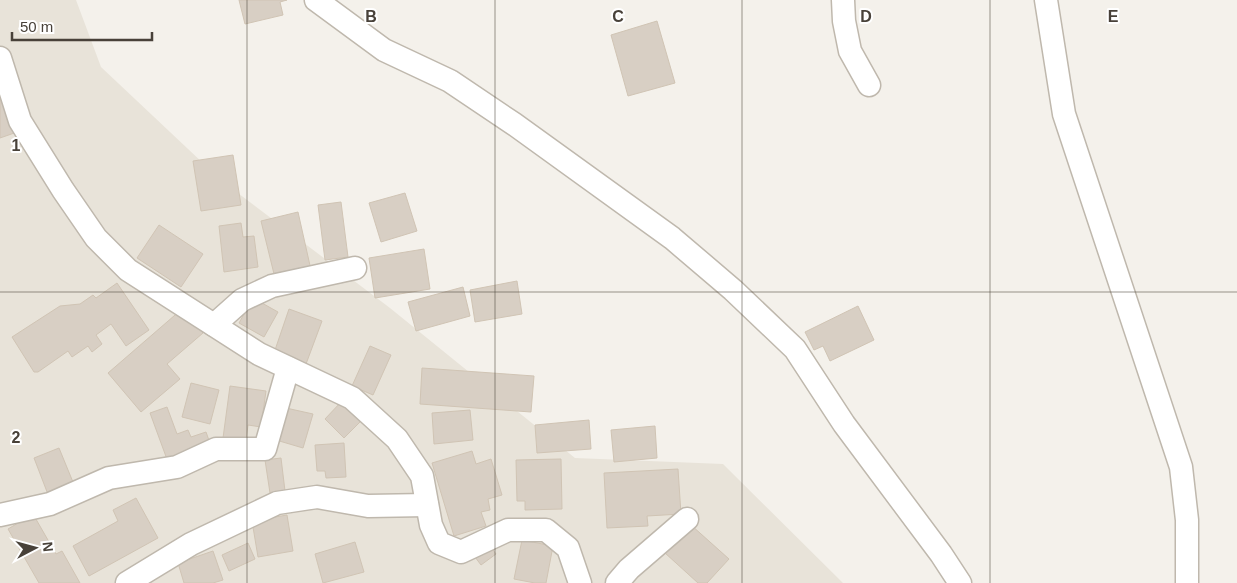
<svg xmlns="http://www.w3.org/2000/svg" width="1237" height="583" font-family="Helvetica,sans-serif">
<rect width="100%" height="100%" fill="#f4f1eb"/>
<polygon fill="#e8e3d9" points="0,0 76,0 101,67 222,181 390,308 575,458 723,464 843,583 0,583"/>
<g fill="#d8cfc4" stroke="#d0c4b4">
<polygon points="239,0 287,0 280,2 283,15 245,24"/>
<polygon points="657,21 675,83 628,96 611,35"/>
<polygon points="0,91 20,131 0,138"/>
<polygon points="233,155 241,205 201,211 193,161"/>
<polygon points="405,193 417,231 381,242 369,203"/>
<polygon points="341,202 348,257 325,260 318,205"/>
<polygon points="298,212 311,270 275,278 261,221"/>
<polygon points="241,223 243,237 254,236 258,267 224,272 219,226"/>
<polygon points="159,225 203,254 181,287 137,258"/>
<polygon points="424,249 430,289 375,298 369,258"/>
<polygon points="517,281 522,314 475,322 470,290"/>
<polygon points="117,283 149,330 126,346 111,324 96,335 102,344 92,352 88,346 72,357 68,351 38,372 34,372 12,337 60,306 80,304 93,295 96,298"/>
<polygon points="463,287 470,316 416,331 408,302"/>
<polygon points="253,298 278,312 264,337 239,323"/>
<polygon points="858,306 874,340 830,361 823,346 814,350 805,332"/>
<polygon points="182,309 203,333 167,364 180,379 141,412 108,373"/>
<polygon points="289,309 322,321 306,364 274,353"/>
<polygon points="370,346 391,355 373,395 352,386"/>
<polygon points="422,368 534,376 531,412 420,404"/>
<polygon points="191,383 219,390 210,424 182,417"/>
<polygon points="230,386 266,391 261,427 248,425 246,441 223,438"/>
<polygon points="341,402 361,421 344,438 325,419"/>
<polygon points="167,407 177,434 188,430 191,437 206,432 211,446 168,462 150,413"/>
<polygon points="286,408 313,414 303,448 276,440"/>
<polygon points="470,410 473,440 434,444 432,413"/>
<polygon points="589,420 591,449 537,453 535,425"/>
<polygon points="655,426 657,458 614,462 611,430"/>
<polygon points="344,443 346,477 326,478 325,471 317,471 315,445"/>
<polygon points="59,448 75,487 49,497 34,458"/>
<polygon points="472,451 476,464 491,459 502,495 488,499 490,510 481,512 486,526 454,536 432,463"/>
<polygon points="281,458 285,491 270,493 265,460"/>
<polygon points="561,459 562,509 525,510 525,501 517,501 516,460"/>
<polygon points="678,469 681,514 647,516 648,526 607,528 604,473"/>
<polygon points="136,498 158,538 89,576 73,546 118,521 113,510"/>
<polygon points="33,514 56,554 62,551 80,583 39,583 8,529"/>
<polygon points="287,515 293,551 258,557 252,521"/>
<polygon points="691,525 729,559 707,583 698,583 665,553"/>
<polygon points="522,540 553,546 546,583 535,583 514,579"/>
<polygon points="355,542 364,572 323,583 315,554"/>
<polygon points="248,543 255,559 229,571 222,555"/>
<polygon points="490,546 496,554 481,565 475,557"/>
<polygon points="213,551 223,580 213,583 184,583 178,563"/>
</g>
<g fill="none" stroke-linecap="round" stroke-linejoin="round">
<defs>
<g id="minor">
<polyline points="316,0 384,50 450,81 514,124 672,238 733,290 795,349 844,424 941,554 960,583"/>
<polyline points="843,0 844,21 850,51 869,85"/>
<polyline points="1046,0 1064,114 1181,467 1187,520 1187,583"/>
<polyline points="0,58 20,121 63,190 96,238 128,270 259,354 352,398 397,439 422,476 431,525 439,543 461,552 508,530 546,530 568,548 580,583"/>
<polyline points="214,325 242,300 272,286 355,268"/>
<polyline points="0,515 50,504 109,478 177,467 216,449 265,449 288,368"/>
<polyline points="127,583 191,544 277,503 317,497 368,506 427,505"/>
<polyline points="617,583 629,569 687,519"/>
</g>
</defs>
<use href="#minor" stroke="#bfb8ad" stroke-width="25"/>
<use href="#minor" stroke="#fff" stroke-width="22"/>
</g>
<path fill="none" stroke="#484139" stroke-width="1" stroke-opacity="0.55" d="M247 0V583M495 0V583M742 0V583M990 0V583M0 292H1237"/>
<g font-size="16" text-anchor="middle" font-weight="bold" fill="#484139" stroke="#fff" stroke-width="4" stroke-linejoin="round" paint-order="stroke">
<text x="371" y="22">B</text>
<text x="618" y="22">C</text>
<text x="866" y="22">D</text>
<text x="1113" y="22">E</text>
<text x="16" y="151">1</text>
<text x="16" y="443">2</text>
</g>
<g transform="translate(35 548) rotate(84)" stroke="#ffffff" stroke-width="4" paint-order="stroke">
<path d="M0-4L9 19L0 12L-9 19Z" fill="#484139"/>
<text y="-8" font-size="14" font-weight="bold" text-anchor="middle" fill="#484139">N</text>
</g>
<path d="M12 32v8h140v-8" fill="none" stroke="#484139" stroke-width="2.5"/>
<text x="20" y="32" font-size="15" fill="#484139" stroke="#ffffff" stroke-width="4" paint-order="stroke">50 m</text>
</svg>
